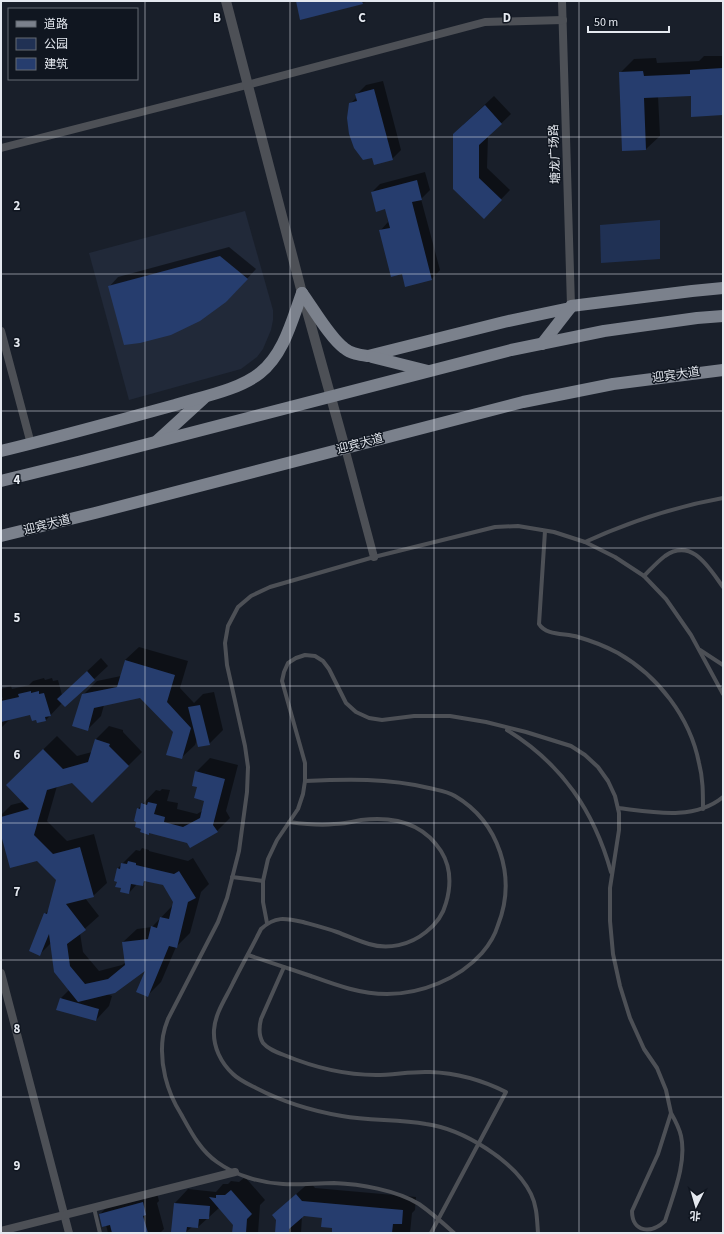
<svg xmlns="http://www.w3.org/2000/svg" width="724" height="1234" font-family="'Source Sans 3','Noto Sans SC',sans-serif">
<rect width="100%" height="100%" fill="#191f2a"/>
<polygon fill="#212939" points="245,211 273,310 273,320 271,330 263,349 257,357 241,369 129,400 89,253"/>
<polygon fill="#203154" points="660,220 660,259 601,263 600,225"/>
<g fill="#0007">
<polygon points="297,1 370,1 301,19"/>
<polygon points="704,56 723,56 723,114 692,95 658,96 660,136 646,149 623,150 620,73 634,59 656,58 657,63 699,61"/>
<polygon points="383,81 401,150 392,159 350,104 357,97 356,95 366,85"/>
<polygon points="494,96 511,114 488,136 487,168 510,190 484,217 463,125"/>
<polygon points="425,172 430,190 421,199 440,270 432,279 406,285 403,273 380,231 388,222 386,208 372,192 380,184"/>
<polygon points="229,247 256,269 235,292 109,287 118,277"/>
<polygon points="139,647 188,661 180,688 194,703 203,694 214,692 223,730 209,744 197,739 195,745 181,758 174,732 141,697 104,705 101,716 87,730 83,695 97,681 121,676 125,660"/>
<polygon points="101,658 108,666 65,706 62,703 46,720 37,722 36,719 31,714 10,719 1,728 1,699 3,699 2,697 1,697 1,689 11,686 12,689 29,685 33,681 44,678 45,680 52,678 53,681 58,680 62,695"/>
<polygon points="109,726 123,730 123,732 142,752 92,802 73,782 57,786 47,821 67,841 94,834 107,883 93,896 85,898 99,916 80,933 83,952 99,971 122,965 126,962 123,942 137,929 152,927 174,904 174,902 164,885 147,881 142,885 137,884 129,893 122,888 118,881 118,868 136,850 140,851 142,848 149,850 149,851 188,861 193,858 209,884 201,892 190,933 176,947 161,982 147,996 147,968 107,994 112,996 109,1006 96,1020 61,998 69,990 51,943 40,954 45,914 49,910 57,880 38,860 1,831 1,815 11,805 23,802 7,785 57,736 77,756 92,752 95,740"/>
<polygon points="210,758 238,765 226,811 230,818 217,831 187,842 142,828 138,809 156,790 160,791 162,789 170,790 167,801 178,803 177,809 197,814 202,811 205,800 198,786 196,772"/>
<polygon points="245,1177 265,1200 260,1205 258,1233 233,1233 234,1225 219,1208 198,1227 192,1227 186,1232 173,1231 175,1203 188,1189 216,1192 223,1184 228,1184 231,1181 239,1182"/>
<polygon points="310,1182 315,1188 416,1197 415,1210 412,1213 410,1233 333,1233 333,1227 323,1217 304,1215 302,1216 301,1233 276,1233 277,1220 273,1215 287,1202"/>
<polygon points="156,1189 159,1201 157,1203 164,1229 160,1233 108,1233 106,1225 100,1214 114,1200"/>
</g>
<g fill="#263d6e">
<polygon points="296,1 362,1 363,4 300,20"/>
<polygon points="723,68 723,115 691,117 691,96 644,98 646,150 622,151 619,72 643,71 644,76 690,74 690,70"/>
<polygon points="374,89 393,160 374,165 372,158 363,160 354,148 349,134 347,118 349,103 357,101 355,94"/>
<polygon points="485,105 502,124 479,145 479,178 502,200 484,219 453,189 453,134"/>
<polygon points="417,180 422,200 412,202 432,280 405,287 402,274 391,277 379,230 390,228 385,209 376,212 371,192"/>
<polygon points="220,256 248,279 226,302 200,321 171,335 140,343 124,345 108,286"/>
<polygon points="125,660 175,675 167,702 191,728 182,759 166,755 173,732 140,698 94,708 88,731 72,726 82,694 117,687"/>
<polygon points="87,671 95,680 65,707 57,699"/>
<polygon points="31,691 31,693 39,691 39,694 44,693 51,716 45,717 46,721 37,723 36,720 32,721 30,715 1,722 1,701 19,697 18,694"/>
<polygon points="200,705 210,745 198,747 188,707"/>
<polygon points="95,739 110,744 109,746 129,766 92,803 72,783 47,790 34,835 53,854 80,847 94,897 66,904 86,930 67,944 70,966 85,984 108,979 125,965 122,942 148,939 151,926 157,928 160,917 169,919 173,902 163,885 144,881 143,886 131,884 129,894 120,892 121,888 115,887 117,882 114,881 117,868 120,869 121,863 127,864 128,861 136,863 136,865 174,874 179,871 196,898 188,902 177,948 169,946 148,997 136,992 145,971 115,993 78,1002 54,972 49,934 40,956 29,951 44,913 47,914 56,880 37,861 10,868 1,835 1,817 29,809 6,785 43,749 63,769 88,762"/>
<polygon points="195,771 225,779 213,825 218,832 190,848 187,843 149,833 149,835 140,832 141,829 135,827 136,822 134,821 137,808 140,809 141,803 147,805 148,802 157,804 154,814 165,817 164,822 183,827 200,818 204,801 194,798 197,787 192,786"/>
<polygon points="60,998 99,1009 96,1021 56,1010"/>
<polygon points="231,1190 252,1214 247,1219 246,1233 232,1233 233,1225 209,1197 216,1198 216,1195 225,1195"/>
<polygon points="296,1194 302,1201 403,1210 402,1224 393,1224 392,1233 332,1233 332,1228 321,1227 322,1218 304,1216 289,1229 289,1233 275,1233 276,1220 272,1215"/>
<polygon points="143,1202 146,1215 143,1216 148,1233 112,1233 110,1225 102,1227 99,1214"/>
<polygon points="174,1203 210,1206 209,1219 199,1219 198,1228 187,1227 186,1233 171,1232"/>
</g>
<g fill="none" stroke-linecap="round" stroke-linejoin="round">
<g stroke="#4d5056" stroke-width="4">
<path d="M545 531 539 624C546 636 566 633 578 637 592 641 605 646 618 653 658 676 690 717 699 763 703 778 703 793 703 809"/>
<path d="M585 542C631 521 673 507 723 498"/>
<path d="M644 576C651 569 657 562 665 556 692 537 709 568 723 587"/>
<polyline points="700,650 723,665"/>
<path d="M507 730C562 764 594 811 611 872"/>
<path d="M618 808C652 812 694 821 723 797"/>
<path d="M289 822C304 824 319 826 334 824 344 824 352 822 361 820 393 816 423 823 441 851 451 867 451 886 446 903 443 915 435 925 426 932 410 945 388 950 369 944 358 941 348 936 337 932 326 928 314 925 303 922 285 918 275 916 261 929 252 947 242 965 233 983 226 998 215 1013 214 1030 213 1047 221 1063 233 1074 239 1080 248 1084 256 1088 283 1102 312 1111 342 1116 370 1121 398 1119 426 1124 463 1129 515 1161 531 1194 537 1206 537 1220 538 1233"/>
<polyline points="232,877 263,881"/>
<path d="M267 923 263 902V881L268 859 277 840 298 809 303 794 305 781V763L282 681 284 672 288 663 296 658 305 655 315 656 323 661 329 669 346 703 356 712 369 718 382 720 414 716H450L486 722 526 732 571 746 585 755 598 767 608 781 615 796 619 813V830L610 888V921L613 954 620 986 630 1018 644 1049 657 1068 666 1090 671 1113 658 1154 632 1211C632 1233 652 1234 665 1221 673 1195 687 1163 681 1136 679 1127 675 1120 671 1113"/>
<path d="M248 955C269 962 290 969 311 976 336 985 360 994 387 994 421 994 459 979 482 953 489 945 495 935 498 925 517 877 499 822 455 796 447 791 437 790 429 788 388 778 347 779 305 781"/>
<path d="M284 967 261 1019C259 1027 258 1035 263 1043 268 1049 276 1052 284 1055 313 1067 344 1075 376 1075 394 1075 412 1071 430 1072 457 1073 482 1080 506 1092L431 1233"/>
<polyline points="94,1208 100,1233"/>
<path d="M454 1233C443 1223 432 1213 419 1204 396 1190 360 1184 334 1183 317 1183 300 1185 283 1184 260 1183 235 1175 217 1162 200 1150 191 1132 181 1114 167 1092 159 1063 163 1036 164 1030 166 1024 168 1019L218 922 227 898 239 851 247 792 248 767 245 746 227 665 225 643 228 626 238 607 251 596 270 587 374 557 495 527 518 526 554 532 585 542 615 557 644 576 666 599 691 635 723 694"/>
</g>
<g stroke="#4d5056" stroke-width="8">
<polyline points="562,1 571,306"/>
<polyline points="1,148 247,85 485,22 563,20"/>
<polyline points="1,331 31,444"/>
<polyline points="345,448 374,557"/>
<polyline points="1,973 69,1233"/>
<polyline points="1,1231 235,1172"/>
</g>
<polyline stroke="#4d5056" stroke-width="10" points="226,1 302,293 345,448"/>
<g stroke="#7b818c" stroke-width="12">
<path d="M302 293C313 308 330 338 344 348 351 354 360 355 368 356L504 322 570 308 571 306 692 291 723 288"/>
<polyline points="542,344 570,308"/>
<polyline points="372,357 428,371"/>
<polyline points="157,441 204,398"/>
<path d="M1 451C59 437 117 421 175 405 201 397 239 390 260 373 284 354 292 320 302 293"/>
<polyline points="1,481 82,461 511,350 604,331 697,318 723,316"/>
<polyline points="1,536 95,513 523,402 613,384 723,370"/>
</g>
</g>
<path fill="none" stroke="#e4e8ef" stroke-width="1" stroke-opacity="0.55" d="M145 1V1233M290 1V1233M434 1V1233M579 1V1233M1 137H723M1 274H723M1 411H723M1 548H723M1 686H723M1 823H723M1 960H723M1 1097H723"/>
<g text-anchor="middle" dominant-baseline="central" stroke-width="3" stroke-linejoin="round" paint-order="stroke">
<g font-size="12" fill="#e4e8ef" stroke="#101620">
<text transform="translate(555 154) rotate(-92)">塘龙广场路</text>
<text transform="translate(676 375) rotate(-8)">迎宾大道</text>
<text transform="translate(360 444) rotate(-15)">迎宾大道</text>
<text transform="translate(47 525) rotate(-14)">迎宾大道</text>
</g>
</g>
<g font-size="13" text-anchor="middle" font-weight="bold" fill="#e4e8ef" stroke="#101620" stroke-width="3" stroke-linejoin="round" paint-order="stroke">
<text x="217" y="22">B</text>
<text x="362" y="22">C</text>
<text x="507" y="22">D</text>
<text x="17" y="210">2</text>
<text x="17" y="347">3</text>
<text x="17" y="484">4</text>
<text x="17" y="622">5</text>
<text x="17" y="759">6</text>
<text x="17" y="896">7</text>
<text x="17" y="1033">8</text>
<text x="17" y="1170">9</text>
</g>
<rect width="724" height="1234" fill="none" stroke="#e4e8ef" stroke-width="4"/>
<rect x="8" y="8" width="130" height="72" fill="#101620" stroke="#656a73"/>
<rect x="16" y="21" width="20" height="6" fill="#7b818c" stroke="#656a73"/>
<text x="44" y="28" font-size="12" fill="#e4e8ef">道路</text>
<rect x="16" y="38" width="20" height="12" fill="#203154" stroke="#656a73"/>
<text x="44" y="48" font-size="12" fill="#e4e8ef">公园</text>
<rect x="16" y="58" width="20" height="12" fill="#263d6e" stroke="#656a73"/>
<text x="44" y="68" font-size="12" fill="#e4e8ef">建筑</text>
<g transform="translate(696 1206) rotate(185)" stroke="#101620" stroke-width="3" paint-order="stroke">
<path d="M0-3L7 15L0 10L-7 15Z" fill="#e4e8ef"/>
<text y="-6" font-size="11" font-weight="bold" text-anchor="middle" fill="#e4e8ef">北</text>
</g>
<path d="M588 26v6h81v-6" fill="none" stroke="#e4e8ef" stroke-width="2"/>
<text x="594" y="26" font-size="12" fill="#e4e8ef" stroke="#101620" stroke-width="3" paint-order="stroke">50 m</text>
</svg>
